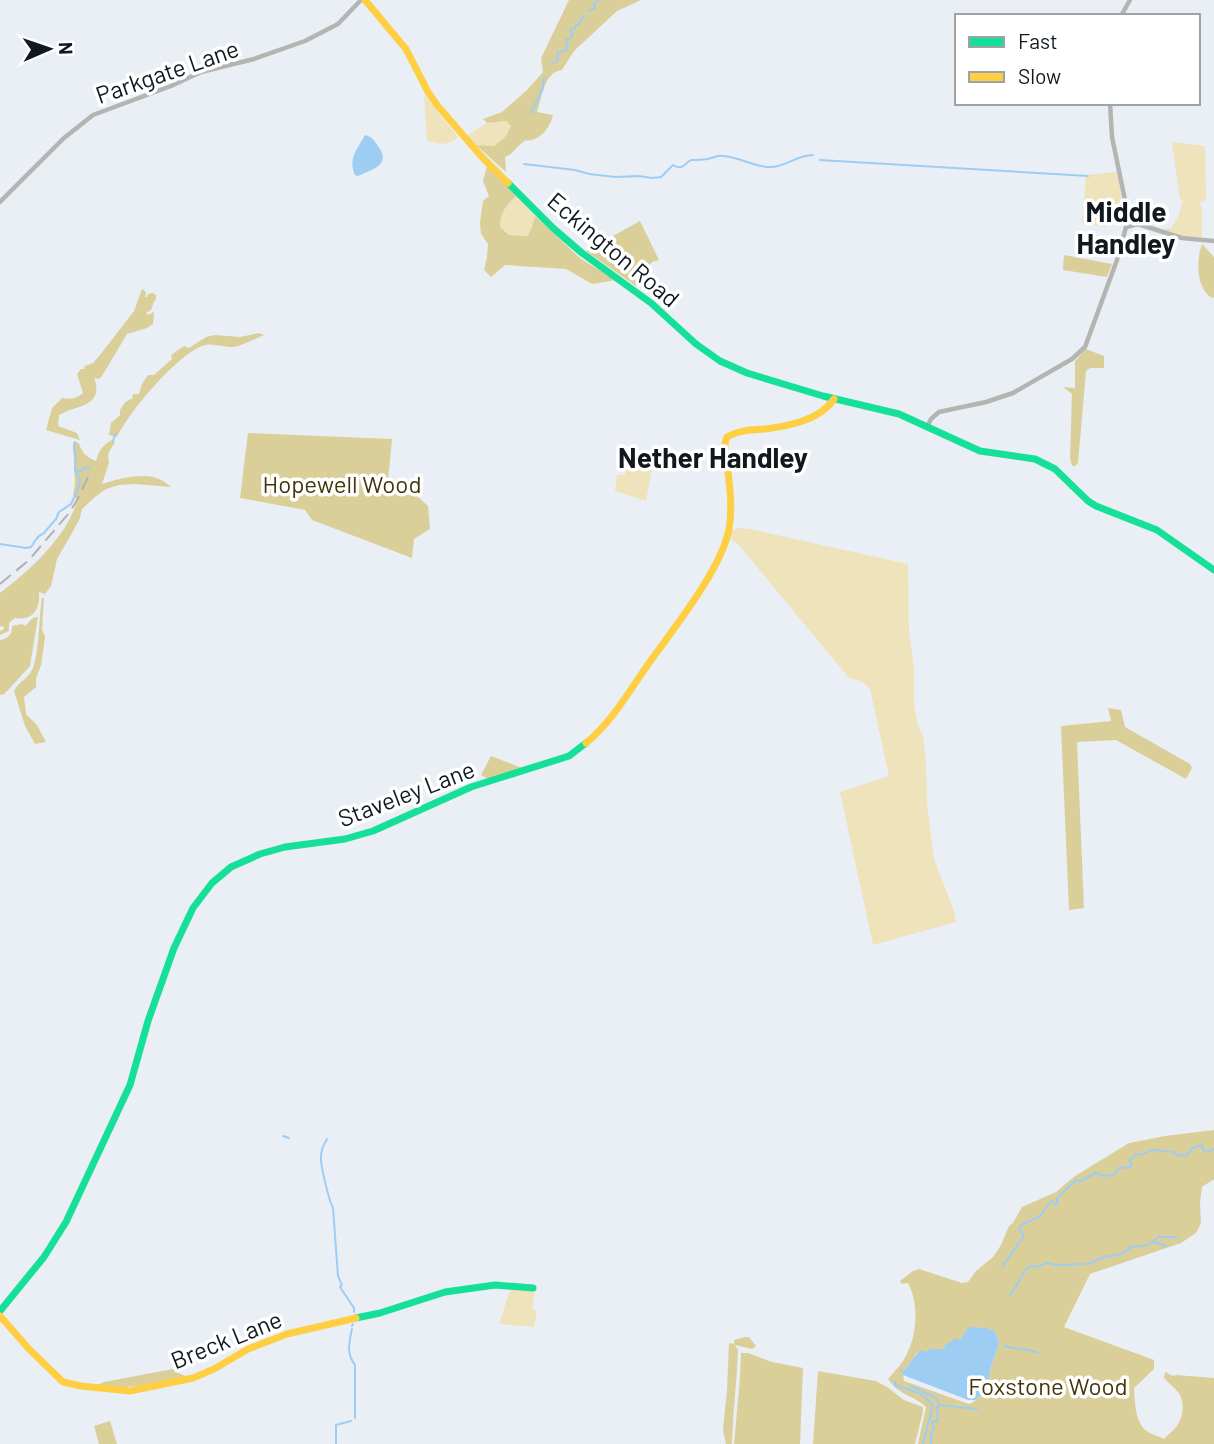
<svg xmlns="http://www.w3.org/2000/svg" width="1214" height="1444" font-family="Barlow,sans-serif">
<rect width="100%" height="100%" fill="#e9eff5"/>
<g fill="#eee3ba">
<path d="M424 95 458 137C448 146 439 145 427 140Z"/>
<polygon points="506,121 511,126 506,136 494,146 476,145 468,135 487,123"/>
<polygon points="1172,142 1205,146 1206,200 1199,203 1202,208 1202,237 1184,236 1165,231 1165,229 1171,228 1178,217 1183,200 1180,199"/>
<polygon points="1117,172 1121,193 1122,213 1109,210 1105,227 1082,223 1086,175"/>
<path d="M516 196 535 216 532 227 528 236 509 235 500 227C500 212 506 206 516 196Z"/>
<polygon points="625,457 639,457 639,469 652,468 646,501 615,491 617,475 625,475"/>
<polygon points="739,528 750,529 908,564 909,632 914,668 914,705 918,726 923,736 926,763 927,804 934,859 954,911 956,922 873,945 840,792 889,776 870,689 861,681 849,678 738,544 730,539 732,530"/>
<polygon points="511,1287 535,1291 532,1309 537,1310 534,1327 499,1324"/>
</g>
<g fill="#dbcf99" fill-rule="evenodd">
<path d="M569 0H641L617 11 574 51 562 70C544 72 542 97 537 112L553 115C551 125 543 137 532 140 525 142 528 138 522 143 515 148 514 154 505 157L506 172 476 145 494 146 506 136 511 126 506 121 487 123 483 119 502 112 527 90 543 72 541 58Z"/>
<path d="M487 166 516 196C506 206 500 212 500 227L509 235 528 236 532 227 535 216 581 259 616 280 592 284 566 269 505 265 491 277 484 270 487 257 488 244 481 234 480 222 483 201 489 196 483 181Z"/>
<polygon points="640,221 659,260 652,262 636,286 586,251"/>
<path d="M1202 244 1214 257V297L1212 298C1196 289 1196 260 1202 244Z"/>
<polygon points="1064,255 1112,264 1107,277 1063,270"/>
<path d="M142 289 146 292 145 297H147L148 294 153 293 156 295V300L154 301 151 310 146 313 148 315 154 312 153 324 147 328 127 334 102 376 99 379 94 378C105 407 76 405 59 415L58 426 77 433 80 440 46 430 52 408 62 398C69 400 78 398 83 393L77 374 81 369H84L85 366 93 363 100 355 134 311Z"/>
<path d="M259 333 264 335C254 339 244 345 234 347 222 348 213 342 202 346 175 357 130 411 117 437L109 435 111 423 120 415V410C123 405 126 400 132 399L133 394H139L142 384 148 375H154L172 359 171 355 184 346 189 348 206 337 215 335 240 337Z"/>
<polygon points="1086,349 1104,356 1104,368 1090,368 1086,371 1078,463 1075,466 1072,466 1070,458 1072,394 1063,387 1075,388 1075,361"/>
<polygon points="248,433 392,439 387,492 417,496 428,506 430,529 414,539 412,558 312,520 305,510 240,498"/>
<path d="M112 440 115 442 108 454 109 463 102 484C117 479 146 471 161 480 164 481 167 484 171 487L135 484 119 485 106 489 95 497 82 509 80 518 72 533 57 559 51 586 45 594 39 592C40 609 34 621 15 618L9 623V631L0 635V631L4 629V627L0 626V593C29 571 68 536 77 500L73 495 75 484 73 442 79 443C82 453 86 457 96 461 99 451 102 445 112 440Z"/>
<path d="M42 598H44L42 629 45 637 41 665 36 679V687L24 697 26 714 37 725 46 742 35 744 25 726 14 691C18 682 28 679 32 670 39 658 39 615 42 598Z"/>
<path d="M38 617 30 666 10 688 4 694 0 695V640C8 638 12 636 12 626L22 624 25 626 33 618Z"/>
<polygon points="1108,708 1121,710 1125,727 1190,764 1192,768 1186,779 1116,740 1077,742 1084,908 1069,910 1061,726 1111,721"/>
<polygon points="491,756 522,768 488,779 481,775"/>
<path d="M1214 1130V1180L1211 1181 1202 1187 1200 1202 1201 1223 1196 1233 1181 1243 1090 1274 1064 1327 1154 1360V1369L1134 1388C1135 1402 1135 1424 1148 1432 1153 1435 1159 1436 1164 1439 1167 1435 1172 1432 1176 1427 1184 1417 1186 1399 1176 1390 1172 1385 1168 1383 1164 1378L1165 1372 1173 1376 1176 1375 1214 1378V1444H918L926 1407C913 1394 900 1397 888 1379 893 1373 899 1367 903 1361 917 1339 920 1306 908 1283L902 1284 900 1281 913 1271 919 1269 962 1283 968 1282 976 1271 993 1257 1001 1245 1009 1226 1013 1223 1022 1207 1056 1192 1075 1176 1129 1143 1165 1136ZM978 1327 995 1331 999 1343 990 1371 988 1386 984 1393 972 1403 969 1404 904 1381 903 1372 917 1353C931 1352 950 1351 961 1340 969 1333 966 1332 978 1327Z"/>
<path d="M745 1337H749L756 1346 752 1349 735 1345 738 1350C737 1380 733 1410 732 1441V1444H726L723 1430 727 1390 729 1343 734 1344V1340Z"/>
<polygon points="741,1353 748,1353 772,1362 803,1368 800,1444 734,1444 740,1378"/>
<path d="M173 1369C177 1374 182 1373 186 1377 155 1383 128 1391 97 1385L104 1382Z"/>
<polygon points="818,1371 876,1381 887,1387 904,1400 923,1407 923,1412 915,1444 813,1444"/>
<polygon points="110,1421 117,1444 99,1444 94,1426"/>
</g>
<g fill="#9ecdf4">
<path d="M365 135C372 137 374 140 378 146 392 165 373 169 358 176L355 175C348 158 357 150 365 135Z"/>
<polygon points="971,1327 986,1328 995,1331 999,1343 990,1371 988,1386 984,1393 975,1400 968,1400 903,1375 903,1372 914,1357 921,1350 927,1352 930,1349 944,1349 945,1345 956,1338 960,1340 967,1329"/>
</g>
<g fill="none" stroke-linecap="round" stroke-linejoin="round">
<g stroke="#9ecdf4" stroke-width="2">
<polyline points="589,11 595,8 594,3 598,0"/>
<polyline points="551,64 558,60 557,53 566,50 568,44 566,40 573,36 570,29 575,28 576,25 579,24 584,15"/>
<polyline points="531,113 543,88 544,78"/>
<polyline points="820,160 1088,176"/>
<path d="M524 164 575 170 589 174 615 177 639 176 652 178 661 177 673 165C682 171 684 164 691 160 696 160 702 160 707 159 714 158 717 155 723 156 740 157 755 168 772 167 787 166 797 155 813 155"/>
<polyline points="113,441 115,434"/>
<polyline points="75,470 81,471 86,467 89,468"/>
<path d="M0 544 26 548 31 547C35 542 37 535 43 534L56 519 59 512 71 504 79 487 80 480 75 470 76 460 74 448 75 442"/>
<polyline points="283,1136 289,1138"/>
<path d="M327 1139C324 1144 321 1150 321 1156 320 1165 329 1200 333 1208L338 1276 342 1285 340 1287 354 1308V1312"/>
<polyline points="1154,1242 1166,1246"/>
<path d="M1089 1264C1093 1262 1096 1260 1101 1258 1111 1255 1123 1256 1131 1247L1148 1245 1159 1237H1177"/>
<path d="M1002 1267 1023 1237 1022 1232 1019 1229 1020 1226 1040 1216 1051 1201 1055 1205 1057 1204V1198L1076 1180 1081 1181 1096 1173 1103 1176 1113 1175 1119 1168 1131 1167V1163L1129 1160 1133 1158 1136 1154 1141 1155C1155 1146 1159 1152 1173 1152L1177 1155 1186 1156 1193 1148 1202 1145 1203 1150 1207 1152 1214 1149"/>
<path d="M1010 1295C1018 1286 1021 1273 1030 1266L1036 1267 1048 1263 1057 1265 1085 1264"/>
<polyline points="352,1326 353,1324"/>
<path d="M352 1329C349 1343 346 1353 355 1365V1418"/>
<path d="M1004 1346C1014 1349 1030 1349 1038 1353"/>
<polyline points="901,1370 903,1372"/>
<polyline points="895,1381 895,1385 921,1394 933,1405 923,1444"/>
<polyline points="911,1386 936,1398 940,1405"/>
<polyline points="336,1444 336,1425 351,1421"/>
<polyline points="931,1444 931,1434 934,1428 932,1423 933,1421 938,1421 937,1407 940,1405 977,1409"/>
</g>
<g stroke="#b4b4b2" stroke-width="4.5">
<polyline points="1121,16 1130,0"/>
<polyline points="0,202 64,138 93,115 171,86 201,72 254,59 305,41 338,24 361,0"/>
<polyline points="1127,211 1138,224"/>
<polyline points="1127,227 1138,224 1182,238 1214,241"/>
<polyline points="927,427 931,419 939,412 986,402 1013,393 1072,359 1085,347 1117,260 1126,227 1125,200 1112,137 1110,103"/>
</g>
<g stroke="#16e098" stroke-width="7">
<polyline points="508,183 553,228 582,253 651,303 696,344 720,361 747,373 823,396 899,414 980,451 1035,459 1055,469 1088,501 1096,506 1157,530 1214,570"/>
<polyline points="0,1311 44,1257 66,1222 130,1085 148,1021 174,948 193,908 212,883 231,867 260,854 285,847 345,839 373,831 471,787 569,756 586,743"/>
<polyline points="356,1318 380,1313 445,1292 495,1285 533,1288"/>
</g>
<g stroke="#ffcf43" stroke-width="7">
<polyline points="365,0 406,49 428,92 437,105 481,156 508,183"/>
<path d="M586 743C612 722 630 690 649 663 674 628 721 570 729 529 734 502 727 471 725 443L727 437C739 430 751 430 765 429 789 426 820 420 834 399"/>
<polyline points="0,1316 29,1349 63,1382 81,1386 130,1391 193,1378 214,1369 248,1349 287,1334 356,1318"/>
</g>
<polyline stroke="#aeb2b4" stroke-width="2" stroke-dasharray="14 7" stroke-linecap="butt" points="0,584 29,560 69,513 77,500 90,473"/>
</g>
<g text-anchor="middle" dominant-baseline="central" stroke-width="7" stroke-linejoin="round" paint-order="stroke">
<g font-size="24" fill="#11191f" stroke="#fff">
<text transform="translate(167 71) rotate(-19)">Parkgate Lane</text>
<text transform="translate(614 249) rotate(40)">Eckington Road</text>
<text transform="translate(406 793) rotate(-21)">Staveley Lane</text>
<text transform="translate(226 1339) rotate(-22)">Breck Lane</text>
</g>
<g font-size="24" fill="#423609" stroke="#fff">
<text x="342" y="483">Hopewell Wood</text>
<text x="1048" y="1385">Foxstone Wood</text>
</g>
<g font-size="28" font-weight="bold" fill="#11191f" stroke="#fff">
<text x="1126" y="211">Middle<tspan x="1126" dy="32">Handley</tspan></text>
<text x="713" y="457">Nether Handley</text>
</g>
</g>
<rect x="955" y="14" width="245" height="91" fill="#ffffff" stroke="#a0a3a5" stroke-width="2"/>
<rect x="969" y="37" width="35" height="10" fill="#16e098" stroke="#a0a3a5" stroke-width="2"/>
<text x="1018" y="49" font-size="21" fill="#11191f">Fast</text>
<rect x="969" y="72" width="35" height="10" fill="#ffcf43" stroke="#a0a3a5" stroke-width="2"/>
<text x="1018" y="84" font-size="21" fill="#11191f">Slow</text>
<g transform="translate(49 49) rotate(88)" stroke="#ffffff" stroke-width="5" paint-order="stroke">
<path d="M0-5L12 26L0 18L-12 26Z" fill="#11191f"/>
<text y="-10" font-size="19" font-weight="bold" text-anchor="middle" fill="#11191f">N</text>
</g>
</svg>
